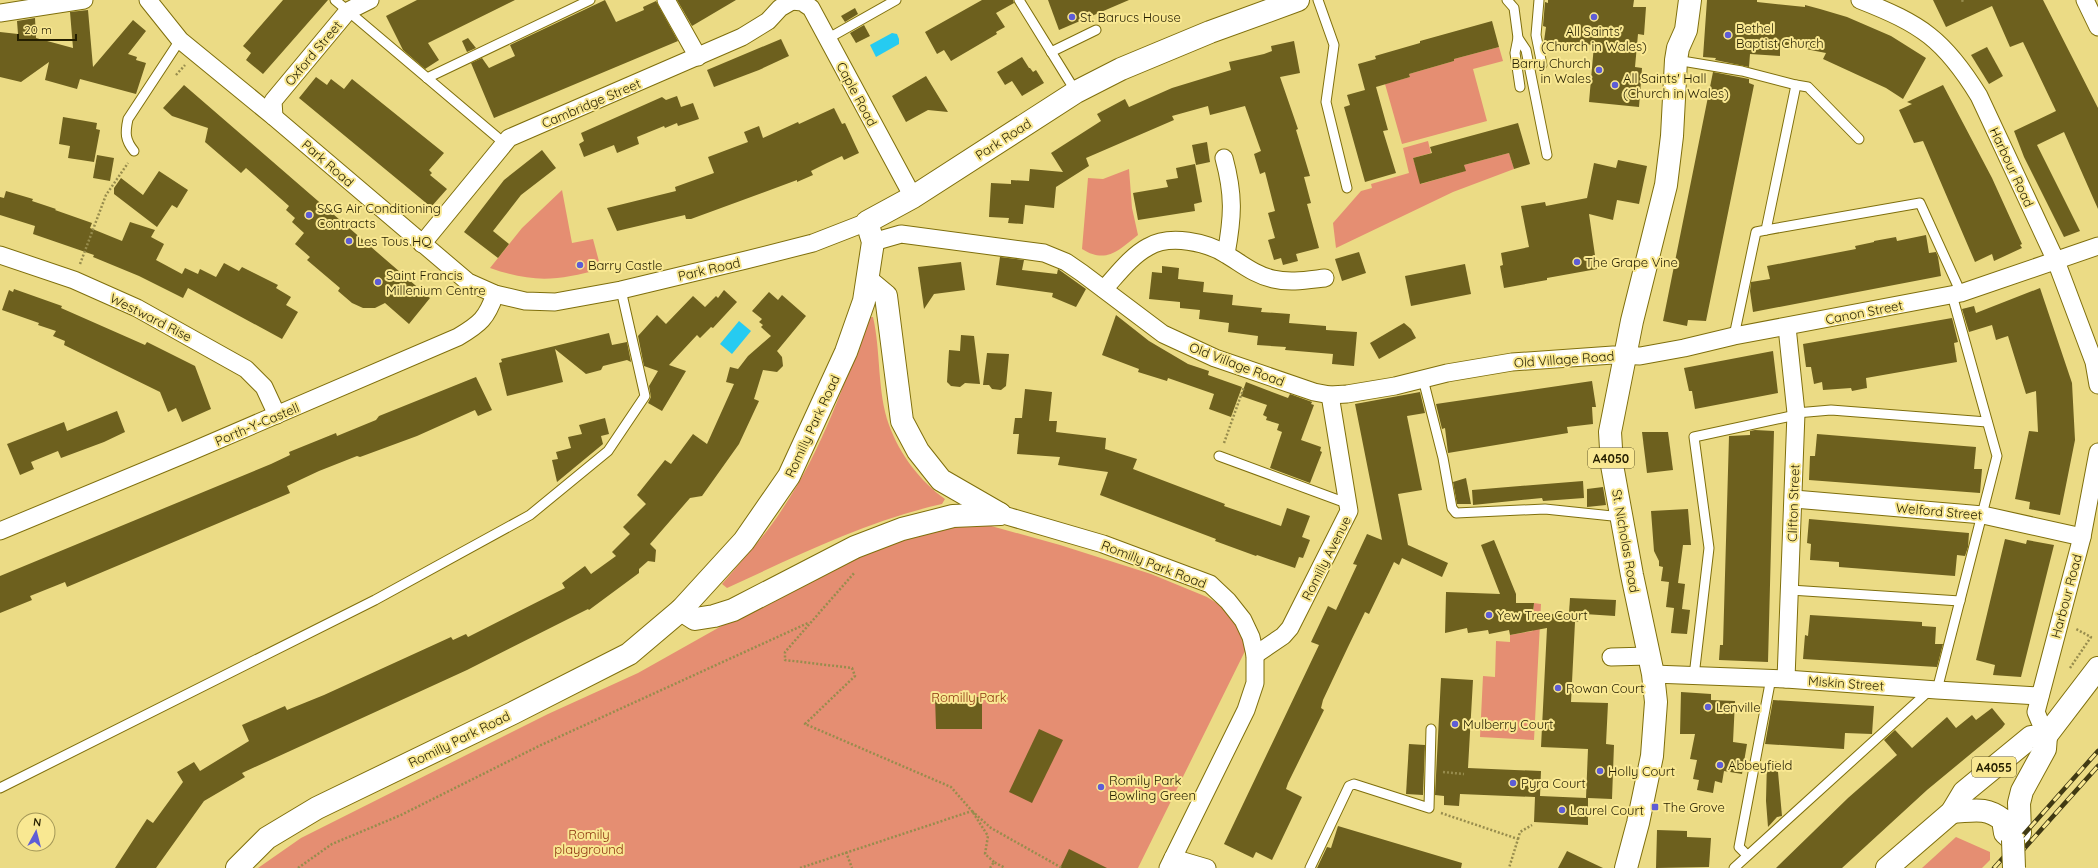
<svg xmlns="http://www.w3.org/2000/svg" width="2098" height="868" font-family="Quicksand,sans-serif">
<rect width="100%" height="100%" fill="#ebdb85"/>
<g fill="#e58e72">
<polygon points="1499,47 1503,61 1473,69 1487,121 1402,144 1385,84 1410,77 1409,74 1454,61 1454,59"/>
<polygon points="1428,141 1431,153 1413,158 1421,184 1465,171 1464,165 1509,153 1514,169 1453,192 1336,248 1333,223 1361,191 1372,188 1371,184 1409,173 1403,148"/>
<path d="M1129 169 1132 208 1138 235C1118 251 1106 264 1082 249L1088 178 1103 179Z"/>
<path d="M562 190 572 243 593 239 601 269C557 281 533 283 490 268L522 228Z"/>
<path d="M868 317H873C881 352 877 391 889 425 900 455 920 481 945 499L942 504C866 521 797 556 727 588L722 584C743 559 766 535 783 508 822 450 845 383 868 317Z"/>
<polygon points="984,524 1060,545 1151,574 1207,597 1236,615 1248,645 1138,868 258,868 301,838 548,714 638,673 750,610 857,557 913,533 952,526"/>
<polygon points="1534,603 1541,604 1534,740 1480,737 1483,676 1495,677 1496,641 1510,642 1510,635 1533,631"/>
<polygon points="1956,837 1990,852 1990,860 1982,868 1922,868"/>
</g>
<g fill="#26cbf1">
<polygon points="892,33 897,34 899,39 899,44 876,57 870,45"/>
<polygon points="739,321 751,331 732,354 720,344"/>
</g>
<g fill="#6d601e">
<polygon points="283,0 328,0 263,74 246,60 251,53 243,46"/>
<polygon points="417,0 515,0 428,43 439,60 425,69 403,50 386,16"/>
<polygon points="605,0 616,22 644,10 643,7 656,1 678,41 494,118 471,63 482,58 489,68 515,56 510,45"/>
<polygon points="677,0 736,0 692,26"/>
<polygon points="982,0 1013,0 1014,3 996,13 1005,27 996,32 997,34 951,61 944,50 937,54 925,32"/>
<polygon points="1048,0 1129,0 1059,30"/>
<polygon points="1548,0 1634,0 1633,7 1646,7 1644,35 1638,34 1635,67 1642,68 1639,107 1589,102 1594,45 1544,41 1546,27 1543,26 1545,2 1548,3"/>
<polygon points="1707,0 1757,0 1757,2 1805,7 1805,5 1820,9 1847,17 1891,36 1926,58 1903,99 1886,88 1823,59 1826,53 1780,44 1780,56 1750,54 1749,67 1715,60 1716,58 1703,57"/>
<polygon points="1933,0 2043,0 2098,108 2098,209 2064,132 2037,145 2080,231 2064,237 2024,157 2014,131 2056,111 2023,42 2010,47 1992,6 1946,27"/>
<polygon points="855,8 858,14 845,22 841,16"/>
<polygon points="88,10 93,67 133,20 146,31 128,54 137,57 136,60 146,63 136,94 80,79 77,89 45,80 49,62 21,82 0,77 0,32 18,34 17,21 35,18 36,38 73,48 70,12"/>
<polygon points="1492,21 1499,47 1454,59 1454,61 1409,74 1410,77 1376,87 1388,130 1383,131 1396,173 1365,182 1344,107 1350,105 1347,95 1365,90 1358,64 1376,59 1375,56 1420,43 1420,41"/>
<polygon points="864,25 870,36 856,43 850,33"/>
<polygon points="468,38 476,48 467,52 462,41"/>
<polygon points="781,39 789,56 759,70 714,87 707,70"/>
<polygon points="1294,41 1300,73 1280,77 1298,129 1296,130 1310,176 1304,177 1311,203 1307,204 1319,248 1296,254 1298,261 1283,265 1281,258 1274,260 1268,240 1275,238 1268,213 1275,211 1265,172 1260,174 1254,154 1261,151 1245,106 1210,115 1208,106 1172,116 1174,120 1086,158 1089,166 1056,187 1054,208 1025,205 1023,224 1008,223 1009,218 989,217 991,183 1011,184 1011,180 1029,181 1030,169 1063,172 1051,153 1101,121 1097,114 1125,99 1129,107 1172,88 1231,70 1229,62 1264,54 1272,51 1271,46"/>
<polygon points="1987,47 2003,76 1989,84 1971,55"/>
<polygon points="1022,57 1029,68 1030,68 1033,72 1036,70 1044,83 1022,96 1012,81 1005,85 997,72"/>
<polygon points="1713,72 1749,79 1749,83 1754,85 1706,321 1688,320 1687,326 1663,321"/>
<polygon points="926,76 948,112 928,110 906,122 892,96"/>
<polygon points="316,77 327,85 331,79 344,89 352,79 444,153 429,170 432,173 430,175 447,189 431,207 299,98"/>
<polygon points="184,85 430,298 409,324 385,303 375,308 363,308 352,303 338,291 340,288 307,260 310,257 295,244 304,233 292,222 295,218 286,210 289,206 246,168 241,173 205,142 208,128 172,116 163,108"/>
<polygon points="1943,85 1992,178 2022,244 2020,245 2022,248 1994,261 1992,254 1975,262 1923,141 1914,143 1899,110 1912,104 1907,102"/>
<polygon points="677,96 681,107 693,103 699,119 678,126 677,123 665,128 664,126 637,137 639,144 617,153 614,145 584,157 579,144 584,141 581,133 662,97 666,100"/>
<polygon points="834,108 842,124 845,123 859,153 844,160 842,156 827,163 811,171 813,175 797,182 797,180 691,219 686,219 685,215 617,231 607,208 676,191 675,187 714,173 708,157 748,142 744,132 759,126 763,138 798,122 799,124"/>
<polygon points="63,117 97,123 96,129 100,130 94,162 68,158 70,146 59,144"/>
<polygon points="1518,123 1530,164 1514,169 1509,153 1464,165 1466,171 1420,184 1413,158 1432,153 1430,147"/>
<polygon points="1207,142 1210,162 1196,165 1192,145"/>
<polygon points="542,150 556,168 521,195 493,231 509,244 498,258 464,232 504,180"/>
<polygon points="97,155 114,158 110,181 93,178"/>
<polygon points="1618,160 1647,166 1639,204 1617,200 1613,220 1589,214 1597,269 1547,278 1547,280 1504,288 1500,266 1503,265 1501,253 1529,247 1521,206 1545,202 1546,206 1587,198 1594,163 1616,168"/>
<polygon points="1195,164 1202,202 1194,204 1195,211 1138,220 1133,193 1168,187 1166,180 1178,178 1176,168"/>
<polygon points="159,171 188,190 177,208 172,205 157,227 114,194 114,188 121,178 143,195"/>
<polygon points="6,191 33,199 32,201 56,209 55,210 92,223 90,228 122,241 130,222 155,230 151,237 164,244 156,260 182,274 185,268 198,274 200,269 216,277 224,263 239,271 242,267 278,285 276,288 291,297 286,305 298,312 282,339 188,288 183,298 139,276 93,257 94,255 33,234 35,226 0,215 0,197 4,198"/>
<polygon points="1926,235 1929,253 1936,252 1938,257 1941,276 1753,312 1750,291 1751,282 1770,279 1767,266 1856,249 1855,246 1874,242 1874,241 1896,237 1897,241"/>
<polygon points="1359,252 1366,273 1342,281 1335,259"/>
<polygon points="1000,257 1024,260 1022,270 1057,274 1058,269 1086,289 1076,307 1052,297 1053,293 996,285"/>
<polygon points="961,262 965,290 934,294 924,309 918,267"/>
<polygon points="1465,264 1471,294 1411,306 1405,276"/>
<polygon points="1162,266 1179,268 1178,279 1204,282 1203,292 1233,295 1232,305 1262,308 1261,312 1290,314 1289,323 1326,326 1326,330 1357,332 1354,366 1332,364 1333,354 1285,350 1286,347 1257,345 1258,336 1228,332 1229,323 1199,319 1200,310 1180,308 1180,302 1149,299 1152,272 1162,273"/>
<polygon points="2040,288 2072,383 2075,440 2060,515 2029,509 2030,502 2015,499 2029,431 2038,432 2036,391 2026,394 2008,336 1996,340 1992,325 1969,332 1962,309 1974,306 1976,313"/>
<polygon points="14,289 62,306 61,308 145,345 147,342 195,366 211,409 182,422 176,408 168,412 160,392 64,345 65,341 53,336 56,331 38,325 39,323 2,310 9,290 13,292"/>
<polygon points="724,290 737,302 713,328 711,327 700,338 697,335 669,365 686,371 662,411 648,403 651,397 649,386 658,371 644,366 638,336 657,315 666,324 693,296 705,307 716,296 718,298"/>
<polygon points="769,292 778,300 782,295 806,316 777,351 782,357 783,366 777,372 763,370 754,399 759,401 739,444 702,496 690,498 650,544 656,550 655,562 648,561 639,569 639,573 589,610 588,609 467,670 242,773 245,777 204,801 156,868 115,868 147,819 153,823 183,782 177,772 194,762 200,771 249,741 242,725 285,706 287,710 324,695 451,637 453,640 466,634 468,637 565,588 562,583 585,566 591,574 616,556 612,552 630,534 623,527 646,504 637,495 665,460 671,464 693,434 707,444 734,384 726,382 730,367 738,369 748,356 771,336 761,327 763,325 759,322 762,319 752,311"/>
<polygon points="1116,315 1149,341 1188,364 1209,371 1208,375 1242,387 1231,417 1209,409 1214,394 1168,378 1167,381 1138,372 1139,369 1102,355"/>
<polygon points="1952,318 1958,342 1954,343 1957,362 1866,378 1867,388 1852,391 1851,388 1823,390 1822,382 1814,384 1811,367 1806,367 1803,344"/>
<polygon points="1404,323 1411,329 1416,338 1379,359 1370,343"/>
<polygon points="609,333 612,345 627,342 631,362 627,360 603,366 601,370 586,374 555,349 563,382 507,396 499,363 502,362 501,359"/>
<polygon points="961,335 974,336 980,384 965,383 960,387 951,386 947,382 949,350 960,351"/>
<polygon points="1773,351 1778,393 1695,409 1692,391 1689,391 1684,368"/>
<polygon points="987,353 1009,354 1006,386 1001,390 992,389 989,385 983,385"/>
<polygon points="476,377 492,410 478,416 475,410 417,436 360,457 357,456 319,471 287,486 290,493 67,587 65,582 30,596 32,600 0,613 0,576 271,464 290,455 289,452 336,433 337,436 376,420 379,416"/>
<polygon points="1592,381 1596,407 1592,407 1593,424 1567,427 1568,433 1448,453 1445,428 1442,429 1436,404"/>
<polygon points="1246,382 1288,398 1290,394 1312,402 1311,404 1314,405 1301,440 1321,447 1320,451 1322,452 1310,483 1270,468 1282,432 1277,430 1279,424 1266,420 1267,417 1263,415 1267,405 1241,396"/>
<polygon points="1025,389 1052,392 1049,421 1057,421 1056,432 1106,438 1105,449 1137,459 1133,469 1225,504 1224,506 1281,526 1287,508 1310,516 1302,537 1310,540 1303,558 1299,557 1295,568 1257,555 1256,556 1215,541 1216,539 1100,495 1108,472 1058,465 1060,457 1017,454 1019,434 1013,434 1015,418 1022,418"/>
<polygon points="1420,392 1425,413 1407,416 1422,490 1398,494 1408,545 1448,563 1442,577 1402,558 1399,565 1394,562 1369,614 1365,612 1348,647 1323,700 1321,708 1324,710 1288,783 1286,789 1302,797 1272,860 1256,852 1253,858 1224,844 1319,645 1311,642 1328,606 1336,610 1357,565 1353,564 1367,534 1382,540 1355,404"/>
<polygon points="117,411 125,432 104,442 61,458 58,451 31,462 34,469 20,475 7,444 64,422 67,431"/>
<polygon points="605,418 609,434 601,436 603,444 557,482 552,460 558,459 556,452 571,448 568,437 582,434 579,425"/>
<polygon points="1755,430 1774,431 1768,662 1719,660 1720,645 1723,645 1729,436 1750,435 1750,431"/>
<polygon points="1642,432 1668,432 1673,470 1647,473"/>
<polygon points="1817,434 1976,447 1974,469 1982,469 1980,493 1809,480 1810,456 1815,456"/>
<polygon points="1466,478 1471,504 1457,504 1453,482"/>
<polygon points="1583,481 1584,498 1543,501 1542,498 1473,505 1472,490"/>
<polygon points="1603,487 1606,505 1587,507 1587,489"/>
<polygon points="1688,509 1691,545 1683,545 1678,583 1685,584 1682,609 1690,610 1687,634 1671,633 1674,608 1666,607 1669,582 1661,581 1663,567 1659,566 1659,561 1654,551 1651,511"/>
<polygon points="1809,519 1969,533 1968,547 1965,556 1957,555 1955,576 1839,567 1839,562 1810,560 1811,544 1807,543"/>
<polygon points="2005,539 2026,544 2027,540 2054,545 2021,677 1993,675 1995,665 1976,660"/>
<polygon points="1494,540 1516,594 1516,603 1534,603 1533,613 1581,616 1581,621 1575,622 1571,702 1608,703 1606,744 1614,745 1612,799 1588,798 1588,825 1534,822 1535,797 1460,794 1459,806 1444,805 1444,796 1435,795 1441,678 1473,680 1468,768 1541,771 1540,796 1586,798 1588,749 1541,747 1547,628 1510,635 1509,630 1489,634 1488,630 1468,633 1467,628 1445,633 1446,592 1500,594 1481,545"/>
<polygon points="1570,598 1616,600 1615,616 1569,613"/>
<polygon points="1810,615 1922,622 1922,626 1936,627 1935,644 1943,644 1937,667 1803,659 1805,635 1808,636"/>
<polygon points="1681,692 1711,694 1711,700 1735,701 1733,742 1747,744 1742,774 1724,771 1722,783 1715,781 1713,793 1697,790 1699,780 1693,779 1697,760 1690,759 1695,734 1680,734"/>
<polygon points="935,697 982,697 982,729 936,729"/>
<polygon points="1773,700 1874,706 1872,734 1845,733 1844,749 1765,744"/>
<polygon points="1992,708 2005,724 2002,728 1927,790 1842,868 1776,868 1848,798 1897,755 1884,740 1895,730 1912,748 1947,717 1956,728 1972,715 1976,720"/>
<polygon points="1039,729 1063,740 1032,803 1009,792"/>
<polygon points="1409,744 1425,745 1423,795 1406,794"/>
<polygon points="1767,761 1777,761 1782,816 1777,817 1768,827 1766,801"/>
<polygon points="1338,826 1462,863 1461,868 1317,868 1327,847 1331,848"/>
<polygon points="1657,830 1687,831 1687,837 1711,838 1709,867 1656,868"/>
<polygon points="1069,849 1107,868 1060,868"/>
<polygon points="1567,851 1603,868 1558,868"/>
</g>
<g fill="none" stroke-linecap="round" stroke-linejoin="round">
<defs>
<g id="lane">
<polyline points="335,0 504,143"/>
<polyline points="1019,0 1076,92"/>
<polyline points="1318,0 1334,45 1326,102 1347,188"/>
<polyline points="1507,0 1514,8 1518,38 1526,50 1547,155"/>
<polyline points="1539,0 1536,35 1542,65"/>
<polyline points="1518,38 1515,53 1520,87"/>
<polyline points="827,39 896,0"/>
<polyline points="1051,52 1096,30"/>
<polyline points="1676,60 1742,71 1796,85 1766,230 1756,232 1734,336"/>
<polyline points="427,78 590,0"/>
<polyline points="1796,85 1808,87 1859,139"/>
<path d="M134 151C125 140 125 133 128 119L180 40"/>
<polyline points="1766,230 1920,203 1961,293"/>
<polyline points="1423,379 1443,458 1452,508 1456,513 1545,509 1622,517"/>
<polyline points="1796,413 1831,410 1987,422"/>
<polyline points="1219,456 1349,504"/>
<polyline points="1790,590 1960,601"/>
<polyline points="1694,676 1709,548 1694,437 1796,415"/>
<polyline points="1937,690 1997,456 1952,295"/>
<polyline points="0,788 375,600 530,515 608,451 645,396 621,290"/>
<polyline points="1747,855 1739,847 1771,678"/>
<polyline points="1310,868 1349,786 1354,784 1429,808 1431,729"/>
<polyline points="1734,868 1930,690"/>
</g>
<g id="street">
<polyline points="148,0 180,40 274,117 468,282 495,294 525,301 555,302 621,290 746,260 813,243 867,222"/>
<polyline points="666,0 698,57"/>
<path d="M1860 0C1921 24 1944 39 1979 96L2056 261 2094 362 2098 385"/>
<polyline points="2085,0 2098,27"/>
<polyline points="792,1 802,2 811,8 913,197"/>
<polyline points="0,13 84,0"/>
<polyline points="274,117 273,101 348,11 370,0"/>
<path d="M1224 158C1234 195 1233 216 1226 254"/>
<polyline points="873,242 901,234 1044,253 1066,262 1082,273 1163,334 1215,358 1314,392 1330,395 1347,394 1395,386 1447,373 1512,362 1613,355 1640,356 1684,348 1734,336 1961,293 2098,246"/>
<polyline points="422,244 509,138 742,37 768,21 780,8 792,1"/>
<polyline points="0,255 74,280 137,308 246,369 264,387 277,415"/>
<path d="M1104 289C1117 275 1131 256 1148 247 1170 234 1207 242 1227 255 1242 264 1255 275 1273 279 1290 283 1307 280 1325 278"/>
<polyline points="1794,499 1983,515 2082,537"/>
<polyline points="1000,514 1103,544 1210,584 1228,601 1243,620 1251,637 1255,655 1255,683 1246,710 1168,868"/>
<path d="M0 531 190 452 458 337C480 324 487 318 495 294"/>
<polyline points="1255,655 1283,636 1290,628 1349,511 1330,395"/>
<polyline points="1611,657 1649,656"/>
<polyline points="1653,674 1786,679 1937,690 2040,696"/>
<polyline points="1786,679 1796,413 1787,327"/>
<polyline points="2046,736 2036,712 2082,537 2098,452"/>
<polyline points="1173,858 1207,868"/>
</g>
<g id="secondary">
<polyline points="868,281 886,296 902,421 918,451 941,480 1000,514"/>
<polyline points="681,610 695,619 714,616 733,610 855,547 902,529 953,516 1000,514"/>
<polyline points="237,868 267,838 317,808 513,713 629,654 681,610 744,541 789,476 846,352 864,301 873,242 867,222 913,197 1076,92 1121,69 1210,32 1298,0"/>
</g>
<g id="primary">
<polyline points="2046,736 2098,668"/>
<path d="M1952 812C1973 811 1985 806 2003 820L2005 833 2013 840 2020 833 2019 803 2022 791 2045 749 2046 736"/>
<polyline points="1626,868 1638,823 1652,756 1656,702 1653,674 1632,575 1612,465 1610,432 1632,321 1666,185 1672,136 1676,60 1678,48 1686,30 1690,0"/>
<polyline points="1887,868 1952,812 1964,792 2031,737 2046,736"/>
</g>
</defs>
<use href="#lane" stroke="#7f6f0c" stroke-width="11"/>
<use href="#street" stroke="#7f6f0c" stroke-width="19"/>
<use href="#secondary" stroke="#7f6f0c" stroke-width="24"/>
<use href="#primary" stroke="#7f6f0c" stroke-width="24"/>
<g stroke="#978c4d" stroke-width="2.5" stroke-dasharray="2 2" stroke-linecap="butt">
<polyline points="1962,0 1963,2"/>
<polyline points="176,75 185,65"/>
<polyline points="80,264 106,195 128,163"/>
<polyline points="1224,443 1244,387"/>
<polyline points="2070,668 2091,637 2076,629"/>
<polyline points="1443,772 1464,774"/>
<polyline points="1441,813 1518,839 1509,868"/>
<polyline points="1518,839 1520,832 1532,825"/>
<polyline points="846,852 852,868"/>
<polyline points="994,862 985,854 988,836 972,811 991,828 1062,868"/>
<polyline points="298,868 332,844 401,815 539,746 808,623"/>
<polyline points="800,868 972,811 951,787 805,724 855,676 852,668 785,660 785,652 855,572"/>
<polyline points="990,868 994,862 1005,868"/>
</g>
<use href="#lane" stroke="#fff" stroke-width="9"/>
<use href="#street" stroke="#fff" stroke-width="17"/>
<use href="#secondary" stroke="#fff" stroke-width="22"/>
<use href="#primary" stroke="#fff" stroke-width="22"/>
<defs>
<g id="rail">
<polyline points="1994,868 2098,751"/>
<polyline points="2007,868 2098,766"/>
</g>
</defs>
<use href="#rail" stroke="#413a13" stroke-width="4.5"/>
<use href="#rail" stroke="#f9e892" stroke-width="3" stroke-dasharray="9" stroke-linecap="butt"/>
<defs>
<polyline id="primary-bridge" points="2013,840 2014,868"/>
</defs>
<use href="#primary-bridge" stroke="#7f6f0c" stroke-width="24" stroke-linecap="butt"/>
<use href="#primary-bridge" stroke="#fff" stroke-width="22"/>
</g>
<g fill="#5e5dd6" stroke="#f9e892" stroke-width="1.5">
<circle cx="1072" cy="17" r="4"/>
<circle cx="1594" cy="17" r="4"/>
<circle cx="1728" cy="35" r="4"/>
<circle cx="1599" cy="70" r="4"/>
<circle cx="1615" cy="85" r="4"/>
<circle cx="309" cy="215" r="4"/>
<circle cx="349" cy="241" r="4"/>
<circle cx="1577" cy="262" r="4"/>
<circle cx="580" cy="265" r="4"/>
<circle cx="378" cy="282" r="4"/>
<circle cx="1489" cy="615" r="4"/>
<circle cx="1558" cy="688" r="4"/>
<circle cx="1708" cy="707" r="4"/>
<circle cx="1455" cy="724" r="4"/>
<circle cx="1720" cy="765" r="4"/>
<circle cx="1600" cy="771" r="4"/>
<circle cx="1513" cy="783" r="4"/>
<circle cx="1101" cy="787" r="4"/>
<rect x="1651" y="803" width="8" height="8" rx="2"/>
<circle cx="1562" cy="810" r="4"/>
</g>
<g text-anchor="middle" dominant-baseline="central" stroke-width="4" stroke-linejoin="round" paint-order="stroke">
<g fill="#f9e892" stroke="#655b2c" stroke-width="1">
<rect x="1588" y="448" width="46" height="20" rx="3"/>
<rect x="1972" y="757" width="44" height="20" rx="3"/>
</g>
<g font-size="12" font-weight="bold" fill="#251f00">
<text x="1611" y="458">A4050</text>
<text x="1994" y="767">A4055</text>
</g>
<g font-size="13" fill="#251f00" stroke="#f9e892" text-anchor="start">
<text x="1080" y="17">St. Barucs House</text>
<text x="1736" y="28">Bethel<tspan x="1736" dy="15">Baptist Church</tspan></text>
<text x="1594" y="31" text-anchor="middle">All Saints'<tspan x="1594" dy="15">(Church in Wales)</tspan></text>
<text x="1591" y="63" text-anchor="end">Barry Church<tspan x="1591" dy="15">in Wales</tspan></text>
<text x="1623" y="78">All Saints' Hall<tspan x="1623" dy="15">(Church in Wales)</tspan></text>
<text x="317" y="208">S&amp;G Air Conditioning<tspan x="317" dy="15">Contracts</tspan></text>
<text x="357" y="241">Les Tous HQ</text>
<text x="1585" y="262">The Grape Vine</text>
<text x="588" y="265">Barry Castle</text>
<text x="386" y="275">Saint Francis<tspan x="386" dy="15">Millenium Centre</tspan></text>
<text x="1497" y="615">Yew Tree Court</text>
<text x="1566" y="688">Rowan Court</text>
<text x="1716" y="707">Lenville</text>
<text x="1463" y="724">Mulberry Court</text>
<text x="1728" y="765">Abbeyfield</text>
<text x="1608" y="771">Holly Court</text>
<text x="1109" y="780">Romily Park<tspan x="1109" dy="15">Bowling Green</tspan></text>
<text x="1521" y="783">Pyra Court</text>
<text x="1663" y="807">The Grove</text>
<text x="1570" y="810">Laurel Court</text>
</g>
<g font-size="13" fill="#251f00" stroke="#f9e892">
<text transform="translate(313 53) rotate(-50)">Oxford Street</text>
<text transform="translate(857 94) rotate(62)">Caple Road</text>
<text transform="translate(591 103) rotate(-23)">Cambridge Street</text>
<text transform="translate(1003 139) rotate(-33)">Park Road</text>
<text transform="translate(328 163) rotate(41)">Park Road</text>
<text transform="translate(2012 167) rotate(65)">Harbour Road</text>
<text transform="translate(709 269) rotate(-13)">Park Road</text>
<text transform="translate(1864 312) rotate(-11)">Canon Street</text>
<text transform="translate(151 317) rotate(27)">Westward Rise</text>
<text transform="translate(1564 359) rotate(-4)">Old Village Road</text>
<text transform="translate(1237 364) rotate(21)">Old Village Road</text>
<text transform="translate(257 424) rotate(-23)">Porth-Y-Castell</text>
<text transform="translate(812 426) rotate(-65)">Romilly Park Road</text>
<text transform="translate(1793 503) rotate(-88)">Clifton Street</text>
<text transform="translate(1939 511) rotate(5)">Welford Street</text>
<text transform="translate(1626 541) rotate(80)">St. Nicholas Road</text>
<text transform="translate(1326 558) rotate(-63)">Romilly Avenue</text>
<text transform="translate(1154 564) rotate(21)">Romilly Park Road</text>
<text transform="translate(2066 596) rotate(-75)">Harbour Road</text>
<text transform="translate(1846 683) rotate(4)">Miskin Street</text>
<text transform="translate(459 739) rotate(-26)">Romilly Park Road</text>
</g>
<g font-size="13" fill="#8c310e" stroke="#f9e892">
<text x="969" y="697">Romilly Park</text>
<text x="589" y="834">Romily<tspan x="589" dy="15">playground</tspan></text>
</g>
</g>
<g transform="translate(36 832) rotate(7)"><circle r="19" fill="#f9e892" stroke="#a49858"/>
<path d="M0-3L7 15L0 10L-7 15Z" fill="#5e5dd6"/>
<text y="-6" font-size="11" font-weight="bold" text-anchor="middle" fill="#251f00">N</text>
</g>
<path d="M18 34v6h58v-6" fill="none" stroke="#251f00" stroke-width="2"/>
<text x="24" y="34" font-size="12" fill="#251f00" stroke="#f9e892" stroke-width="3" paint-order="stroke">20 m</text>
</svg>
